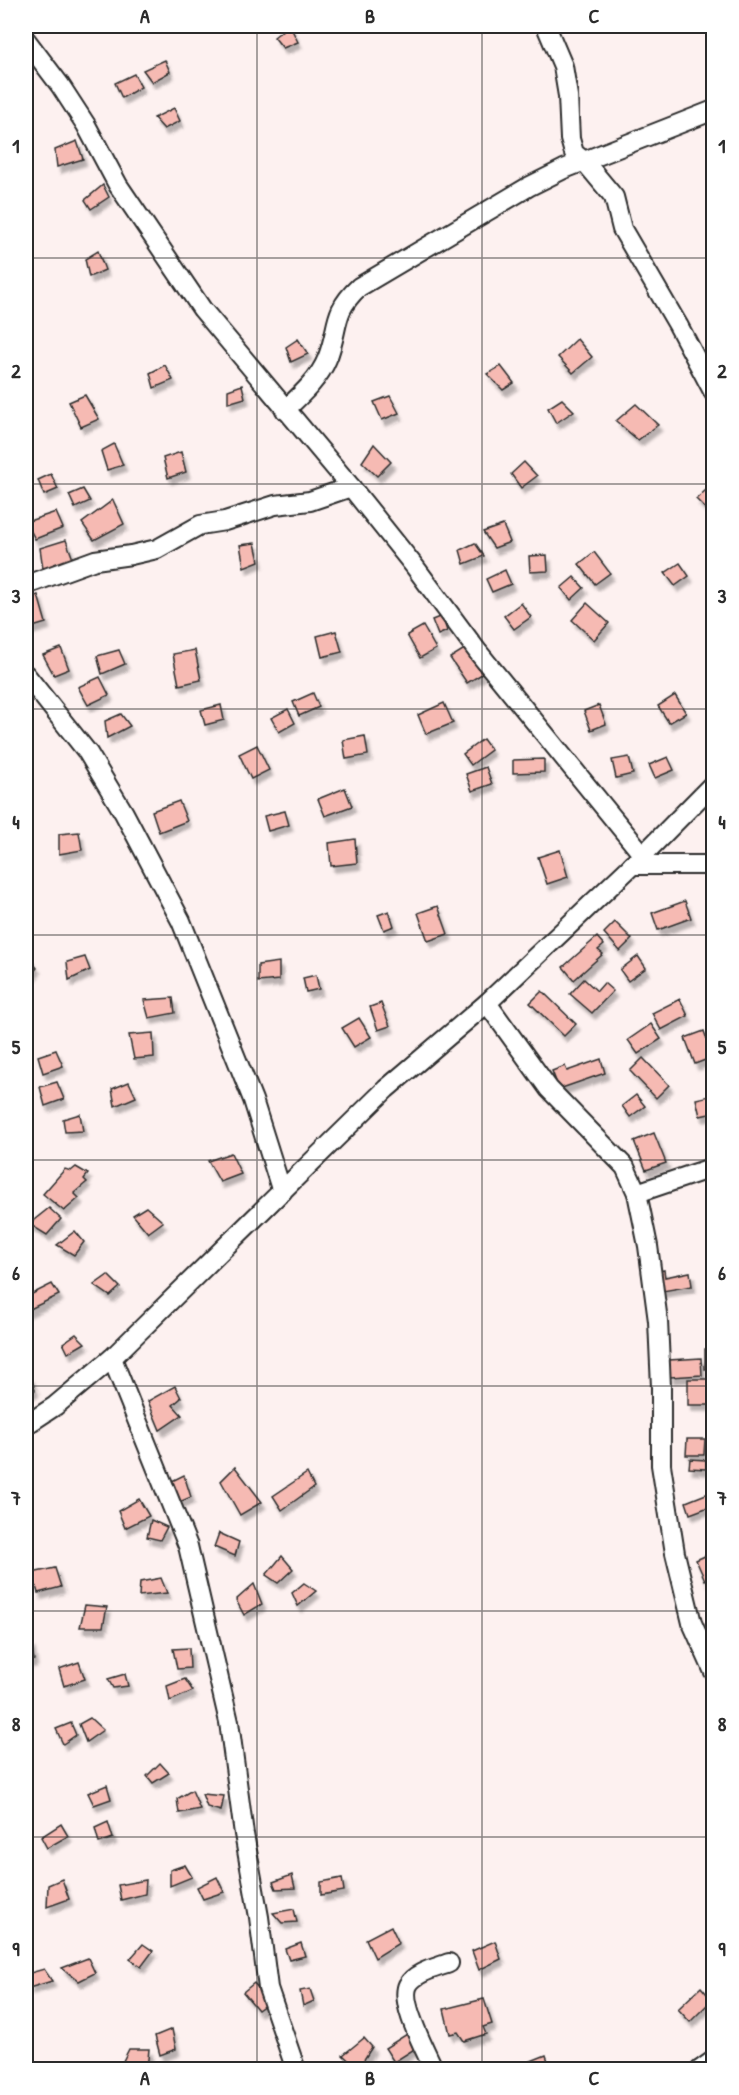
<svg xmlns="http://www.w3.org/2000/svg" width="739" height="2095" font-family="'Patrick Hand',sans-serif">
<defs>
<filter id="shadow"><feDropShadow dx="3.5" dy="6" stdDeviation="1.5" flood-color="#0004"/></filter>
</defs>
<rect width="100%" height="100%" fill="#fdf1f0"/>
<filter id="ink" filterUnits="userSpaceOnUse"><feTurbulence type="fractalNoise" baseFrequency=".0167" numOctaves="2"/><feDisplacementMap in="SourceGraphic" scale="12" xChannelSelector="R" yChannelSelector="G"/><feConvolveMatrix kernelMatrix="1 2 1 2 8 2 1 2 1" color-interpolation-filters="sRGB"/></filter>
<g filter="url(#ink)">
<g fill="#f6bab3" stroke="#2b2b2b" stroke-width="1.5" filter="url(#shadow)">
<polygon points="288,26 290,26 298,42 283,48 274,37"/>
<polygon points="165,60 170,72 152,82 143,70"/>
<polygon points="134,74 141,87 122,98 115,83"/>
<polygon points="174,108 180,121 164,129 154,118"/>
<polygon points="77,141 83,159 57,167 55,150"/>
<polygon points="103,185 109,197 91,209 85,200"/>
<polygon points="98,251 105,270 89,277 85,259"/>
<polygon points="298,339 308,354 291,362 286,347"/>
<polygon points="577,339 592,357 573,373 558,357"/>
<polygon points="165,365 173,380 154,388 150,373"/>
<polygon points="501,366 514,383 503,390 487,374"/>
<polygon points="242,385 245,398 228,403 228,390"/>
<polygon points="85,395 99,419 81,427 69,402"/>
<polygon points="390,396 399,413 382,420 374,402"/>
<polygon points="562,399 574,411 556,423 548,408"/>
<polygon points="636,404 658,425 638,440 616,421"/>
<polygon points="114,444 123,465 107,470 101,451"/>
<polygon points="374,444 391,462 377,476 362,462"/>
<polygon points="181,452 186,472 168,478 163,458"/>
<polygon points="524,462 537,476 521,488 511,474"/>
<polygon points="51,474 58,489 44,495 38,480"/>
<polygon points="714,483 714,517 696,499"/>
<polygon points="83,489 90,501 75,508 69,495"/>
<polygon points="113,500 124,524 94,540 82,523"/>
<polygon points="56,512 63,528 35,539 26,522"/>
<polygon points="503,525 510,542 494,548 483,532"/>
<polygon points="66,540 73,559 43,569 40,548"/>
<polygon points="255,543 259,561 244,567 240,545"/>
<polygon points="475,543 484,556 464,564 460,550"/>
<polygon points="594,552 610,573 595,584 579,564"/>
<polygon points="547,555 548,571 530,572 529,556"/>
<polygon points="680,563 689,576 675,586 665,573"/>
<polygon points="505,570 511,584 492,592 486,579"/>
<polygon points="574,577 584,588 571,600 561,588"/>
<polygon points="38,595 46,623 26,629 26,599"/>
<polygon points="521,603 531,617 514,629 504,616"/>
<polygon points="587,603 609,623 594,640 572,620"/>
<polygon points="442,616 447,631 438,635 432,620"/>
<polygon points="423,626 436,649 420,658 407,635"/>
<polygon points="336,631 342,652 322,657 317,636"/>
<polygon points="61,648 69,669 54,675 43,655"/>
<polygon points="466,648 482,674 467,683 450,658"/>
<polygon points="119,650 125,664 102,674 97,656"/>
<polygon points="195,650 201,680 179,685 173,654"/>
<polygon points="100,677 109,695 88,705 78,687"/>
<polygon points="313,693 319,707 299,716 293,702"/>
<polygon points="675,695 686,713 669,723 658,706"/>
<polygon points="444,703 453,723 426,734 418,715"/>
<polygon points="221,705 224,720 205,725 201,710"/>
<polygon points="599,705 606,724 591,730 584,711"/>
<polygon points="288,709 295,723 279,732 271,718"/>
<polygon points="121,714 130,726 107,738 105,721"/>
<polygon points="365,736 368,755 346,759 343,740"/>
<polygon points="483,739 491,750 471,765 463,754"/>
<polygon points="257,745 269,770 251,779 239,754"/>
<polygon points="629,757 633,774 616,778 612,760"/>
<polygon points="668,757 674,770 655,778 649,765"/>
<polygon points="544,759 544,772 513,773 513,760"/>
<polygon points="486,767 492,784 472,791 466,774"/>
<polygon points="345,788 352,806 325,816 318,799"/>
<polygon points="179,801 187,821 159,832 152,811"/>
<polygon points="285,811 289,825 268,831 264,816"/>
<polygon points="79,832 82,850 59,854 59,834"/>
<polygon points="355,839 357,863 331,866 329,843"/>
<polygon points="560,850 568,877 547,884 538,857"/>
<polygon points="685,901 691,918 658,930 652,913"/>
<polygon points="438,906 448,934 428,941 418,913"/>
<polygon points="389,911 394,926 384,930 378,915"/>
<polygon points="615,922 632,939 620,951 604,933"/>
<polygon points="597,937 604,945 598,950 603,954 574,980 563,967"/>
<polygon points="26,954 37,968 26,980"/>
<polygon points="638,956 646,968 628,981 620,970"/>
<polygon points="85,957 90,970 69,980 67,962"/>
<polygon points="279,962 279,980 258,982 258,965"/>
<polygon points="316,975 319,989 306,992 303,978"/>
<polygon points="584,979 597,991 604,983 613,991 592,1013 570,994"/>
<polygon points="542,991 576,1024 564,1036 530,1003"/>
<polygon points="173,998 175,1013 149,1018 144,1000"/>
<polygon points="680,999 688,1016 661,1030 652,1013"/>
<polygon points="381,1003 390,1026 378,1030 370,1007"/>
<polygon points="359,1018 371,1037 354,1047 342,1028"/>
<polygon points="651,1024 661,1039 638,1054 628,1040"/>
<polygon points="704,1031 713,1057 695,1064 685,1038"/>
<polygon points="153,1033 154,1057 134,1059 129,1035"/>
<polygon points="56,1050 63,1066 43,1073 38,1056"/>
<polygon points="643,1058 669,1085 656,1098 630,1071"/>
<polygon points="601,1059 605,1073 559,1089 552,1071 565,1066 567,1071"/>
<polygon points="57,1082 64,1099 45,1106 40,1087"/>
<polygon points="129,1082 136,1097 115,1106 112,1089"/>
<polygon points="636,1095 645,1106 630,1117 622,1106"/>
<polygon points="714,1095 714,1113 700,1116 696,1099"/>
<polygon points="80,1114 83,1131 65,1132 63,1119"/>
<polygon points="654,1133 666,1163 646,1170 634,1141"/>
<polygon points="231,1153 241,1174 220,1182 208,1161"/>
<polygon points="76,1167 88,1174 84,1179 87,1182 74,1193 79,1198 64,1211 43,1194 65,1169 71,1171"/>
<polygon points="146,1207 163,1222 148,1233 133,1215"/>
<polygon points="49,1208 61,1219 47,1235 29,1224"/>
<polygon points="75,1231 84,1242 74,1255 57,1245"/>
<polygon points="664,1270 665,1277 690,1272 692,1286 657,1292 654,1272"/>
<polygon points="108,1275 120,1287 110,1296 94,1285"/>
<polygon points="52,1284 59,1295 26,1311 26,1297"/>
<polygon points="76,1334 85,1343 68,1353 63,1343"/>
<rect x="705" y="1349" width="9" height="20"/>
<polygon points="701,1358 702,1375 670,1377 669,1360"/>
<polygon points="30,1376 35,1390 26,1396 26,1378"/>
<rect x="688" y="1379" width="26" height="26"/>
<polygon points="175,1386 181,1398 173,1405 182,1415 160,1430 148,1401"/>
<polygon points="687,1439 705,1439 704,1455 686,1455"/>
<polygon points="708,1439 714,1439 714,1457 709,1457"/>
<polygon points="690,1459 706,1460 706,1469 689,1468"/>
<polygon points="710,1462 714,1462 714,1476 712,1476"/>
<polygon points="235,1467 262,1502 240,1515 221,1481"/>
<polygon points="307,1473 314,1487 282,1510 273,1496"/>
<polygon points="184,1475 191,1497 177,1503 172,1481"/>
<polygon points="711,1492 714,1505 690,1514 686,1502"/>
<polygon points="139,1499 149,1516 125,1528 118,1511"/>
<polygon points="151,1520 167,1527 160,1540 147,1537"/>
<polygon points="219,1533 239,1542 235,1556 214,1547"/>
<polygon points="714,1552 714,1576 705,1580 696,1560"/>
<polygon points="282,1556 293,1569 278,1583 266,1575"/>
<polygon points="55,1568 61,1587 38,1593 32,1573"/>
<polygon points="161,1578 167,1593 139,1596 140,1582"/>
<polygon points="304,1583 316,1591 298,1606 292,1593"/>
<polygon points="254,1584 262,1604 244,1615 236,1600"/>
<polygon points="85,1605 107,1607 103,1627 80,1627"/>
<polygon points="31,1643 34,1660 26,1662 26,1644"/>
<polygon points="189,1648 190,1668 177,1669 173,1649"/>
<polygon points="79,1662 85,1679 64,1686 59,1669"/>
<polygon points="125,1674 128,1686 113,1688 108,1679"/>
<polygon points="185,1679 193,1691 170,1701 167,1686"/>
<polygon points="90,1718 103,1730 86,1742 79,1724"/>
<polygon points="71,1723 76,1735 63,1744 56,1729"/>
<polygon points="160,1763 169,1773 153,1783 147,1776"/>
<polygon points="107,1785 111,1799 94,1805 88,1793"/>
<polygon points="192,1790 200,1809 179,1813 177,1799"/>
<polygon points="202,1794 224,1796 221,1811 207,1807"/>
<polygon points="108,1822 113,1838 99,1843 95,1828"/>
<polygon points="61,1824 68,1836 47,1848 41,1837"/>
<polygon points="185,1865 192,1877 170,1886 170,1870"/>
<polygon points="292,1875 295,1888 276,1889 273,1882"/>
<polygon points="217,1877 224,1892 203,1899 197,1887"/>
<polygon points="342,1878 344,1891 321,1895 321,1882"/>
<polygon points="62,1879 69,1899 47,1907 48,1885"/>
<polygon points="146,1880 145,1894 121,1900 118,1885"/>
<polygon points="294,1909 297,1922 282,1923 273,1913"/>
<polygon points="391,1926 399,1943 375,1958 366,1939"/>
<polygon points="495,1941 501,1959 479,1970 472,1951"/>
<polygon points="301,1943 305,1956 289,1960 285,1949"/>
<polygon points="143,1944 153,1951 141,1967 130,1959"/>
<polygon points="88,1958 95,1973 79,1981 62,1968"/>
<polygon points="44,1969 52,1981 29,1988 30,1973"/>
<polygon points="254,1983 269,2002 258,2010 243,1992"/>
<polygon points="701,1987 712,2000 690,2022 678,2009"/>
<polygon points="310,1989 314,2001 303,2006 300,1991"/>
<polygon points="484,1999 492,2024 483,2027 486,2034 464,2041 458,2032 450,2034 444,2009"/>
<polygon points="172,2029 176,2049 160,2055 155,2036"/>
<polygon points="407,2034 416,2048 394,2062 385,2048"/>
<polygon points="364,2038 372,2047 358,2069 343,2055"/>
<polygon points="129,2049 149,2049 147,2069 121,2065"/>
<polygon points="546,2055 551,2070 517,2070 516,2067"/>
</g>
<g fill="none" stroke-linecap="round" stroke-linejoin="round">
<defs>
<g id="minor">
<polyline points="546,26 563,66 568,96 570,139 574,153 584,161 614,197 622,229 678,325 714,393"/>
<polyline points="26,40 60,85 86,125 118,185 202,309 351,487 415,567 478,652 643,855"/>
<path d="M285 410C301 395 319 379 327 359 340 327 331 313 359 287L528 187 564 169 714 110"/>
<polyline points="26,585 95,560 131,555 157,549 200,525 225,521 275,505 310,501 351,487"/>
<polyline points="26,675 88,753 124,813 181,921 253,1100 282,1192"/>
<polyline points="632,865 714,865"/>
<polyline points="487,1003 549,1089 625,1167 637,1193 648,1246 658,1321 661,1387 661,1465 675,1553 692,1623 714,1672"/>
<polyline points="637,1193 714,1167"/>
<polyline points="112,1358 188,1546 229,1722 244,1834 259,1917 268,1988 296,2070"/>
<polyline points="26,1425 55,1406 112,1358 386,1089 487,1003 643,855 714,783"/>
<path d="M434 2070C426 2051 399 2003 408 1985 415 1972 436 1968 449 1963"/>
<polyline points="700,2070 714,2060"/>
</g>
</defs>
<use href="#minor" stroke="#2b2b2b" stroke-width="22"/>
<use href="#minor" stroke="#fff" stroke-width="18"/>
</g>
</g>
<path fill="none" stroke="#2b2b2b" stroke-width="1.5" stroke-opacity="0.55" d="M257 26V2070M482 26V2070M26 258H714M26 484H714M26 709H714M26 935H714M26 1160H714M26 1386H714M26 1611H714M26 1837H714"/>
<rect width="739" height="2095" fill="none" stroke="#fff" stroke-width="66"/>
<rect x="33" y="33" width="673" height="2029" fill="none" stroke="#2b2b2b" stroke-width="2"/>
<g font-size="20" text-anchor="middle" font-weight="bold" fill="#2b2b2b">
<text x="145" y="23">A</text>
<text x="370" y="23">B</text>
<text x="594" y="23">C</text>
<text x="16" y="153">1</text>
<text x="722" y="153">1</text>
<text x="16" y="378">2</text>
<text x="722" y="378">2</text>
<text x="16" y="603">3</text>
<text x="722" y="603">3</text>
<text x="16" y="829">4</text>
<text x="722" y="829">4</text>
<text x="16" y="1054">5</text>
<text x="722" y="1054">5</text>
<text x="16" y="1280">6</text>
<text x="722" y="1280">6</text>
<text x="16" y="1505">7</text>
<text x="722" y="1505">7</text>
<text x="16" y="1731">8</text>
<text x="722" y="1731">8</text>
<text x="16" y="1956">9</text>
<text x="722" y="1956">9</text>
<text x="145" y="2085">A</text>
<text x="370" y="2085">B</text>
<text x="594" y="2085">C</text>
</g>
</svg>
